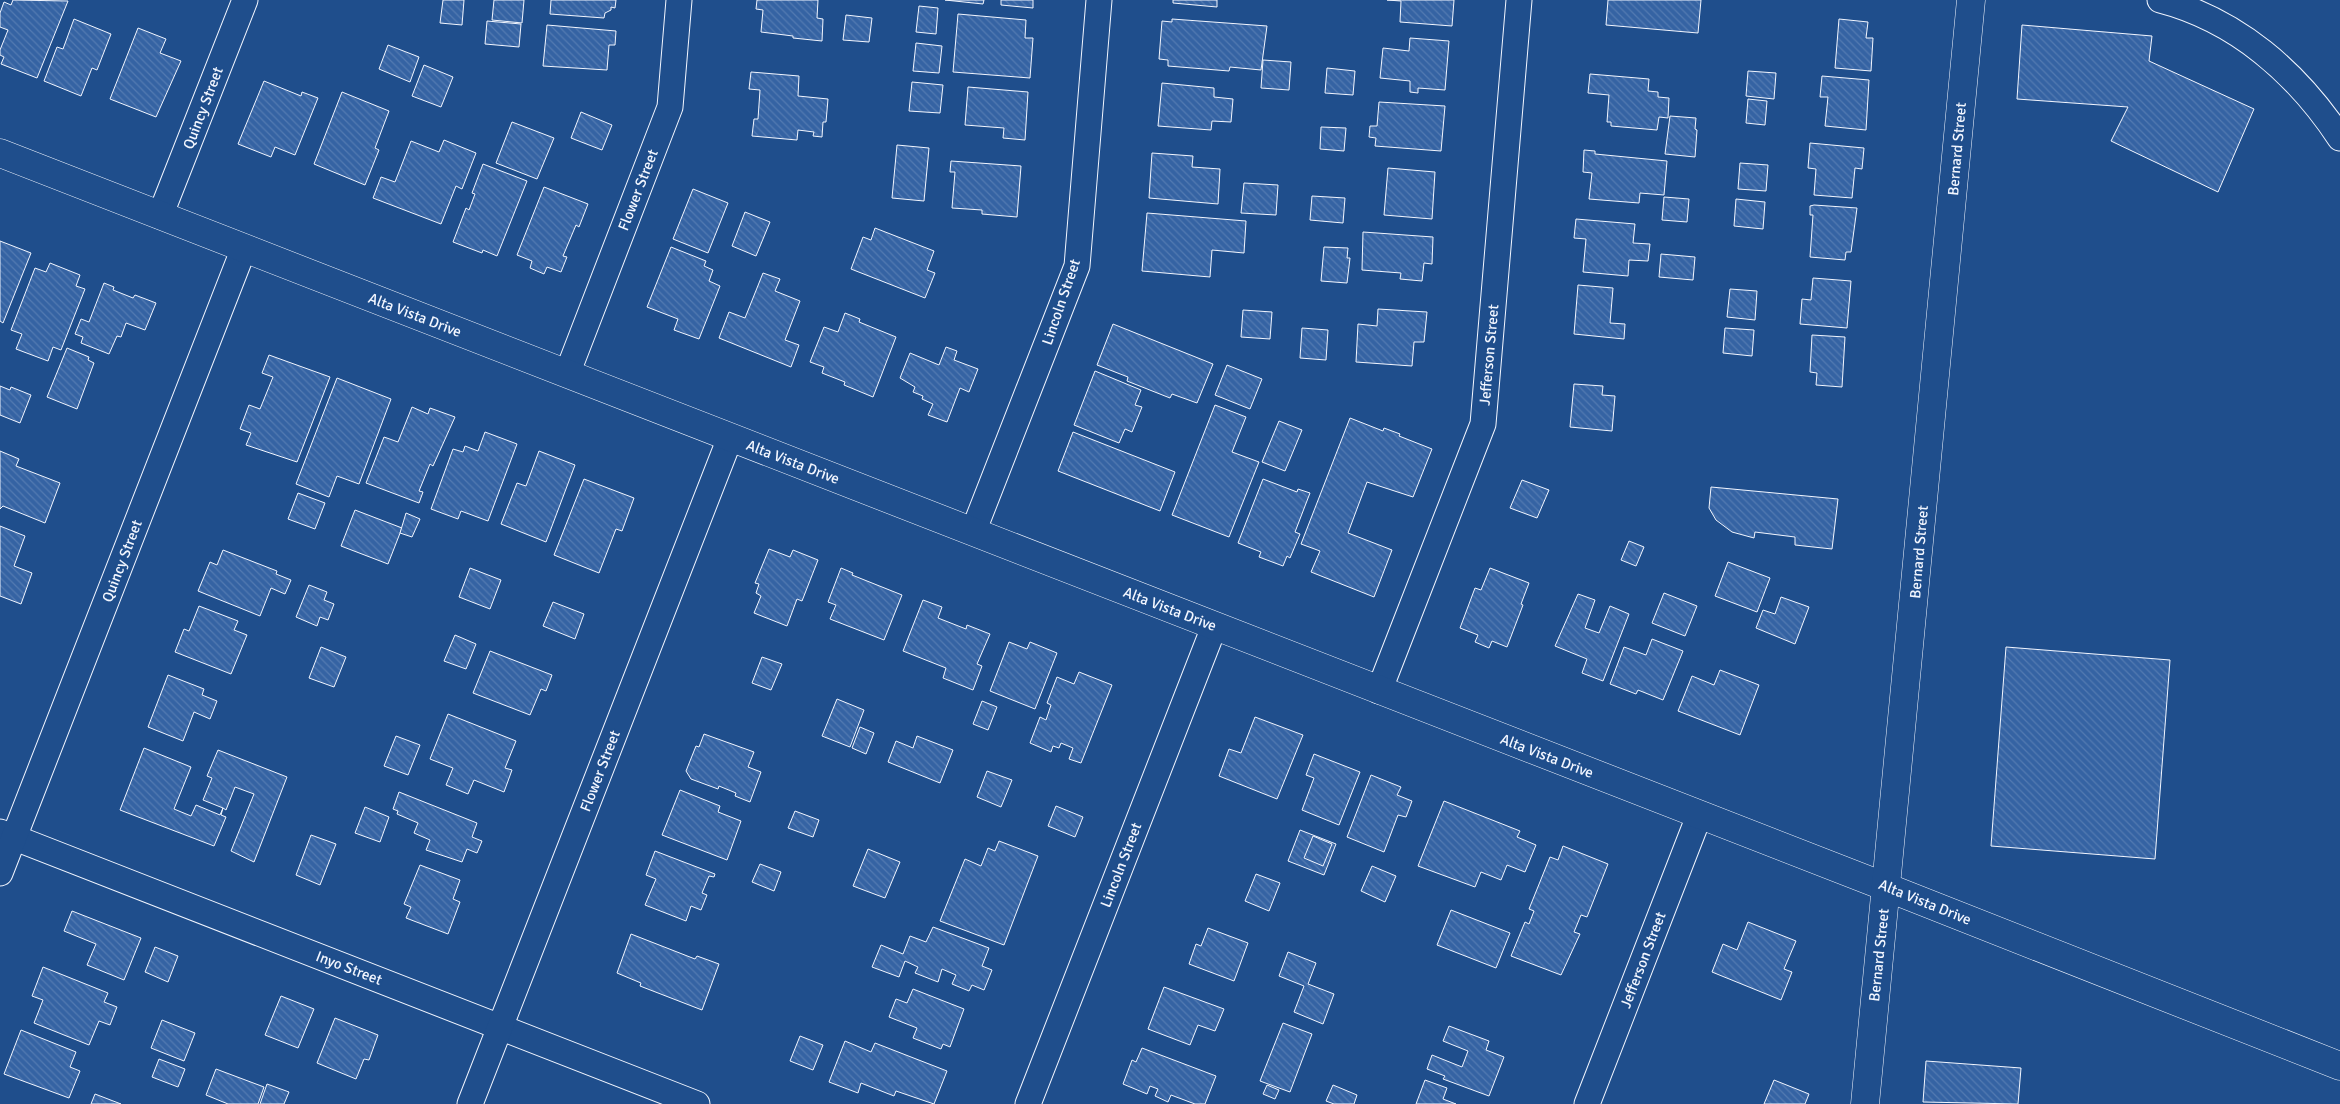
<svg xmlns="http://www.w3.org/2000/svg" width="2340" height="1104" font-family="Signika,sans-serif">
<defs>
<pattern id="building-back-hatch" width="6" height="6" patternUnits="userSpaceOnUse" patternTransform="scale(1.25)"><rect width="6" height="6" fill="#3563a3"/><path d="M-1 5l2 2M0 0l6 6M5-1l2 2" fill="none" stroke="#537ab1"/></pattern>
</defs>
<rect width="100%" height="100%" fill="#1f4e8c"/>
<g fill="url(#building-back-hatch)" stroke="#f2f6ff">
<polygon points="13,0 68,1 37,78 1,64 4,57 0,55 0,50 8,30 0,27 0,13 4,2 11,5"/>
<polygon points="443,0 464,0 462,25 440,23"/>
<polygon points="494,0 524,0 522,23 492,20"/>
<polygon points="551,0 616,0 615,8 611,7 611,10 605,13 604,18 550,14"/>
<polygon points="757,0 818,0 817,18 823,19 822,41 793,38 793,36 761,32 763,10 756,9"/>
<polygon points="945,0 984,0 983,4"/>
<polygon points="1001,0 1033,0 1033,8 1001,5"/>
<polygon points="1173,0 1217,0 1217,7 1173,3"/>
<polygon points="1387,0 1454,0 1452,26 1400,22 1401,1"/>
<polygon points="1608,0 1701,0 1698,33 1606,25"/>
<polygon points="919,6 938,8 936,34 916,32"/>
<polygon points="958,14 1026,20 1025,38 1033,38 1030,78 953,72"/>
<polygon points="846,15 872,18 869,42 843,40"/>
<polygon points="74,19 111,34 97,70 92,68 81,96 44,81 57,47 63,49"/>
<polygon points="1172,19 1267,26 1261,70 1230,67 1229,71 1168,66 1168,60 1159,59 1162,21 1172,22"/>
<polygon points="1839,19 1868,22 1866,38 1873,38 1871,71 1835,68"/>
<polygon points="487,21 521,24 519,47 485,44"/>
<polygon points="547,25 616,31 615,45 609,45 607,70 543,66"/>
<polygon points="2022,25 2152,36 2149,61 2254,109 2218,192 2111,141 2128,107 2017,99"/>
<polygon points="138,28 166,39 160,53 181,61 156,117 110,99"/>
<polygon points="1410,38 1449,41 1445,90 1418,88 1418,93 1410,92 1410,81 1380,78 1383,48 1409,51"/>
<polygon points="916,43 942,46 939,73 913,71"/>
<polygon points="388,45 419,57 410,82 379,69"/>
<polygon points="1263,60 1291,62 1289,90 1261,88"/>
<polygon points="424,65 453,77 441,107 412,96"/>
<polygon points="1327,68 1355,71 1353,95 1325,93"/>
<polygon points="1748,71 1776,73 1774,99 1746,96"/>
<polygon points="751,72 799,76 798,96 828,99 826,122 823,122 822,137 813,136 814,132 798,130 797,140 752,136 754,119 758,119 760,90 749,89"/>
<polygon points="1590,74 1649,79 1648,91 1658,92 1658,97 1669,98 1668,118 1659,117 1657,130 1611,126 1611,122 1607,122 1609,95 1588,93"/>
<polygon points="1822,76 1869,80 1866,130 1825,126 1828,97 1820,97"/>
<polygon points="264,81 301,96 302,92 318,98 295,155 275,147 271,157 238,144"/>
<polygon points="912,82 943,85 940,113 909,111"/>
<polygon points="1162,83 1214,88 1214,97 1233,99 1231,122 1212,121 1211,130 1158,126"/>
<polygon points="968,87 1028,92 1025,140 1003,138 1004,128 965,125"/>
<polygon points="342,92 389,111 375,148 379,150 365,185 314,164"/>
<polygon points="1748,99 1767,101 1765,125 1746,123"/>
<polygon points="1379,102 1445,106 1441,151 1375,146 1376,138 1369,137 1370,126 1377,126"/>
<polygon points="581,112 612,125 602,150 571,138"/>
<polygon points="1670,116 1696,118 1695,129 1697,130 1695,157 1665,154"/>
<polygon points="512,122 554,138 537,179 496,163"/>
<polygon points="1321,127 1346,128 1344,151 1320,149"/>
<polygon points="444,140 476,153 462,189 456,186 441,224 373,198 381,177 395,182 411,141 439,152"/>
<polygon points="1810,143 1864,148 1862,169 1855,168 1852,198 1814,195 1816,169 1808,168"/>
<polygon points="897,145 929,148 924,201 892,198"/>
<polygon points="1584,150 1595,151 1595,154 1667,161 1664,195 1640,193 1639,203 1589,199 1592,173 1583,172"/>
<polygon points="1152,153 1193,156 1192,167 1220,169 1218,204 1149,198"/>
<polygon points="951,161 1021,166 1017,217 982,214 982,210 952,208 955,172 950,172"/>
<polygon points="1740,163 1768,165 1766,191 1738,189"/>
<polygon points="483,164 527,181 497,256 483,250 482,253 453,242 466,208 469,210 475,194 472,193"/>
<polygon points="1388,168 1435,172 1432,219 1384,215"/>
<polygon points="1244,183 1278,185 1276,215 1241,213"/>
<polygon points="544,187 588,204 579,227 576,225 563,256 567,257 561,272 547,267 544,274 530,268 532,261 517,255"/>
<polygon points="693,189 728,203 708,253 673,239"/>
<polygon points="1312,196 1345,198 1343,223 1310,220"/>
<polygon points="1664,197 1689,199 1687,222 1662,220"/>
<polygon points="1736,199 1765,202 1763,229 1734,226"/>
<polygon points="1814,205 1857,208 1851,252 1846,252 1845,260 1810,257 1813,215 1810,215 1810,206"/>
<polygon points="745,212 770,222 756,256 732,246"/>
<polygon points="1147,213 1246,221 1244,253 1212,250 1210,277 1142,271"/>
<polygon points="1576,219 1635,224 1633,243 1650,244 1648,261 1629,260 1628,276 1583,272 1586,239 1574,238"/>
<polygon points="875,228 934,251 927,270 935,273 925,298 851,269 863,237 871,240"/>
<polygon points="1363,232 1433,237 1432,264 1424,263 1422,281 1400,279 1401,273 1362,270"/>
<polygon points="0,241 31,253 3,323 0,321"/>
<polygon points="671,247 706,261 704,266 713,270 709,281 720,286 699,339 674,330 678,319 647,307"/>
<polygon points="1324,247 1348,248 1347,258 1350,258 1347,283 1321,281"/>
<polygon points="1661,254 1695,257 1693,280 1659,277"/>
<polygon points="50,263 80,275 76,286 85,289 61,350 53,347 48,361 16,349 22,334 11,330 35,268 46,272"/>
<polygon points="763,273 780,279 775,291 800,301 785,340 799,345 791,367 719,338 729,312 745,318"/>
<polygon points="1813,278 1851,281 1847,328 1800,324 1802,299 1811,300"/>
<polygon points="104,283 114,287 113,290 133,298 135,295 156,303 145,330 126,323 121,337 117,336 109,354 81,343 83,337 75,334 81,319 89,322"/>
<polygon points="1578,285 1613,288 1610,323 1625,324 1624,339 1574,334"/>
<polygon points="1730,289 1757,291 1755,320 1727,317"/>
<polygon points="1378,309 1427,312 1424,342 1414,342 1412,366 1356,362 1358,324 1377,326"/>
<polygon points="1243,310 1272,312 1270,339 1241,337"/>
<polygon points="845,313 860,319 859,322 896,337 873,397 844,385 845,382 822,373 824,367 810,362 824,327 838,332"/>
<polygon points="1113,324 1213,364 1197,403 1172,394 1170,398 1127,381 1128,377 1097,365"/>
<polygon points="1302,328 1328,330 1326,360 1300,358"/>
<polygon points="1725,328 1754,330 1752,356 1723,353"/>
<polygon points="1812,335 1845,337 1842,387 1816,385 1817,373 1810,372"/>
<polygon points="946,347 957,351 954,360 978,369 969,392 960,388 947,422 928,415 933,404 922,399 923,396 913,392 915,387 900,378 910,353 939,365"/>
<polygon points="67,348 89,357 88,360 94,363 77,409 47,397"/>
<polygon points="269,355 330,377 297,462 246,445 251,433 240,429 249,405 260,409 273,377 262,373"/>
<polygon points="1227,365 1262,379 1250,409 1215,395"/>
<polygon points="1095,371 1141,390 1135,405 1142,407 1132,432 1125,429 1119,443 1074,425"/>
<polygon points="337,378 391,399 359,484 337,476 329,497 296,484"/>
<polygon points="1574,384 1603,386 1602,395 1615,396 1612,431 1570,427"/>
<polygon points="0,386 10,390 11,387 31,395 20,423 0,415"/>
<polygon points="1215,405 1246,417 1232,452 1259,462 1229,537 1172,515"/>
<polygon points="412,407 428,414 430,408 455,417 433,466 430,464 419,491 423,492 419,503 366,483 384,437 398,442"/>
<polygon points="1350,418 1383,431 1384,428 1400,434 1399,436 1432,449 1413,497 1367,482 1348,533 1392,550 1374,597 1311,572 1320,551 1301,544"/>
<polygon points="1279,421 1302,430 1285,471 1262,462"/>
<polygon points="485,432 517,444 488,521 461,511 458,519 431,509 453,449 463,452 465,446 478,451"/>
<polygon points="1073,432 1175,472 1160,511 1058,471"/>
<polygon points="0,451 19,459 16,466 60,483 45,523 3,506 0,509"/>
<polygon points="539,451 575,465 546,542 501,524 517,483 526,486"/>
<polygon points="584,479 634,498 622,531 616,529 599,573 554,555"/>
<polygon points="1263,479 1297,492 1298,489 1310,493 1295,532 1300,534 1290,558 1287,556 1283,566 1259,557 1261,552 1238,543"/>
<polygon points="1522,480 1549,490 1537,518 1510,508"/>
<polygon points="1711,487 1838,499 1832,549 1795,545 1795,537 1755,532 1754,538 1732,532 1716,520 1709,508"/>
<polygon points="298,493 325,503 315,529 288,519"/>
<polygon points="355,510 402,528 388,564 341,546"/>
<polygon points="406,513 420,519 412,537 400,533"/>
<polygon points="0,526 25,536 14,566 32,573 21,604 0,596"/>
<polygon points="1629,541 1644,547 1636,566 1621,560"/>
<polygon points="769,549 790,557 793,550 818,560 802,601 797,599 787,626 754,613 761,596 756,593 759,584 755,583"/>
<polygon points="223,550 277,571 276,574 291,580 285,594 271,588 260,616 198,591 210,562 217,565"/>
<polygon points="1728,562 1770,578 1757,612 1715,596"/>
<polygon points="470,568 501,580 490,609 459,597"/>
<polygon points="841,568 853,573 852,575 902,595 884,640 830,619 836,605 828,602"/>
<polygon points="1490,568 1529,583 1521,604 1523,605 1507,647 1492,641 1489,648 1475,642 1478,635 1460,628 1475,588 1481,590"/>
<polygon points="309,585 327,592 324,600 334,604 328,620 320,617 317,626 296,617"/>
<polygon points="1664,593 1697,606 1685,636 1652,623"/>
<polygon points="1578,594 1595,600 1585,628 1599,633 1610,606 1629,614 1603,681 1582,673 1587,659 1555,646"/>
<polygon points="1781,597 1809,607 1795,644 1756,628 1763,610 1775,614"/>
<polygon points="923,600 942,607 938,618 966,629 967,625 990,634 977,664 982,666 973,690 943,678 946,668 903,651"/>
<polygon points="553,602 584,614 575,639 543,626"/>
<polygon points="199,606 238,621 234,630 247,635 231,674 175,652 184,629 189,631"/>
<polygon points="455,635 476,644 466,669 444,661"/>
<polygon points="1652,639 1683,651 1663,700 1638,690 1636,694 1610,684 1624,647 1646,655"/>
<polygon points="1009,642 1027,649 1030,642 1057,653 1035,709 990,691"/>
<polygon points="321,647 346,657 334,687 309,678"/>
<polygon points="2006,647 2170,660 2155,859 1991,846"/>
<polygon points="490,651 552,675 546,691 541,689 530,715 473,693"/>
<polygon points="762,657 782,664 771,690 752,683"/>
<polygon points="1720,670 1759,685 1740,735 1678,711 1692,676 1714,685"/>
<polygon points="1079,672 1112,685 1081,763 1069,759 1073,748 1061,743 1059,748 1053,746 1051,752 1030,743 1040,717 1046,720 1051,705 1047,703 1057,677 1074,684"/>
<polygon points="168,675 204,689 202,695 217,701 210,719 194,712 183,741 148,727"/>
<polygon points="837,699 864,710 850,747 822,736"/>
<polygon points="982,701 997,707 988,730 973,724"/>
<polygon points="448,714 516,741 505,768 512,770 504,792 474,780 468,794 446,785 453,768 430,759"/>
<polygon points="1255,717 1303,735 1277,799 1219,776 1229,749 1241,753"/>
<polygon points="860,727 874,733 866,754 852,748"/>
<polygon points="704,734 754,752 748,767 761,772 750,802 735,796 736,793 719,786 718,789 691,779 686,771 696,746 699,747"/>
<polygon points="396,736 420,745 408,775 384,766"/>
<polygon points="917,736 953,750 940,783 888,762 896,741 913,748"/>
<polygon points="144,748 191,767 174,809 191,816 196,805 220,815 223,808 203,800 212,778 207,776 218,750 287,777 254,862 231,851 254,794 235,787 226,810 223,808 221,815 226,817 214,846 120,810"/>
<polygon points="1314,754 1360,772 1339,825 1302,810 1314,778 1306,775"/>
<polygon points="987,771 1012,780 1001,807 977,797"/>
<polygon points="1371,775 1401,787 1397,795 1412,801 1406,817 1398,815 1384,852 1347,837"/>
<polygon points="680,790 720,806 718,812 741,821 727,860 662,835"/>
<polygon points="399,792 477,823 472,837 482,841 477,853 467,849 462,862 426,850 430,840 414,833 418,823 397,814 398,811 393,809"/>
<polygon points="1444,801 1520,831 1517,837 1536,845 1525,872 1507,865 1501,880 1481,872 1475,887 1418,866"/>
<polygon points="1056,806 1083,817 1075,837 1048,826"/>
<polygon points="365,807 389,817 380,842 355,833"/>
<polygon points="795,811 819,820 813,837 788,828"/>
<polygon points="1300,830 1336,844 1324,875 1288,861"/>
<polygon points="311,835 336,844 320,885 296,875"/>
<polygon points="1313,836 1332,844 1323,866 1304,858"/>
<polygon points="999,841 1038,856 1004,945 940,921 965,859 981,866 988,848 995,851"/>
<polygon points="1563,846 1608,864 1587,917 1581,915 1574,932 1580,934 1561,975 1511,956 1525,922 1529,924 1534,911 1529,909 1550,857 1558,860"/>
<polygon points="868,849 900,862 885,898 853,886"/>
<polygon points="655,851 715,874 714,877 709,876 702,893 707,895 701,910 691,906 686,921 645,905 656,879 646,875"/>
<polygon points="760,864 781,872 774,891 752,882"/>
<polygon points="420,865 460,880 453,899 460,902 448,934 406,918 411,907 404,904"/>
<polygon points="1372,866 1396,876 1385,902 1361,891"/>
<polygon points="1256,874 1280,883 1269,911 1245,901"/>
<polygon points="1451,910 1510,933 1496,968 1437,945"/>
<polygon points="72,911 141,938 124,980 87,965 96,944 64,931"/>
<polygon points="1748,922 1796,941 1784,969 1792,972 1781,1000 1712,972 1723,944 1737,950"/>
<polygon points="933,927 989,948 982,966 992,970 984,990 972,985 969,991 952,984 956,975 942,969 938,982 915,973 918,967 905,961 899,977 872,967 881,945 903,954 910,936 926,942"/>
<polygon points="1208,928 1248,943 1234,981 1189,964 1196,944 1201,946"/>
<polygon points="631,934 695,959 697,956 719,964 702,1010 640,986 641,983 617,973"/>
<polygon points="155,947 178,956 168,982 145,972"/>
<polygon points="1288,952 1316,963 1308,984 1334,994 1323,1024 1294,1012 1304,986 1279,976"/>
<polygon points="43,967 108,993 104,1002 117,1007 110,1025 99,1021 89,1045 34,1023 43,1000 32,996"/>
<polygon points="1164,987 1224,1009 1215,1031 1198,1025 1190,1045 1148,1029"/>
<polygon points="913,989 964,1009 950,1047 943,1044 941,1049 913,1038 917,1028 889,1017 896,999 907,1003"/>
<polygon points="281,996 314,1009 298,1048 265,1035"/>
<polygon points="335,1018 378,1035 369,1060 364,1059 356,1079 317,1063"/>
<polygon points="162,1020 195,1033 184,1061 151,1048"/>
<polygon points="1283,1023 1312,1034 1290,1092 1260,1081"/>
<polygon points="1449,1026 1489,1041 1486,1050 1504,1057 1489,1096 1443,1079 1445,1076 1427,1069 1432,1055 1462,1067 1468,1051 1443,1041"/>
<polygon points="21,1030 76,1052 70,1067 80,1071 69,1098 4,1074"/>
<polygon points="800,1036 823,1045 813,1070 790,1061"/>
<polygon points="845,1041 871,1052 875,1043 947,1071 934,1104 896,1091 894,1096 861,1083 858,1093 829,1082"/>
<polygon points="1142,1048 1216,1076 1205,1104 1195,1104 1171,1095 1168,1102 1155,1096 1158,1089 1150,1086 1147,1094 1123,1084 1132,1060 1136,1062"/>
<polygon points="159,1059 185,1069 178,1087 152,1077"/>
<polygon points="1926,1061 2021,1068 2018,1104 1923,1102"/>
<polygon points="216,1069 264,1087 258,1104 228,1104 206,1095"/>
<polygon points="1425,1080 1447,1088 1443,1099 1456,1104 1416,1104"/>
<polygon points="1774,1080 1809,1094 1805,1104 1764,1104"/>
<polygon points="267,1084 289,1092 284,1104 260,1104"/>
<polygon points="1267,1085 1279,1090 1275,1099 1263,1094"/>
<polygon points="1333,1085 1357,1095 1354,1104 1334,1104 1326,1101"/>
<polygon points="95,1094 121,1104 91,1104"/>
</g>
<g fill="none" stroke-linecap="round" stroke-linejoin="round">
<defs>
<g id="minor">
<path d="M2160 0C2237 20 2297 73 2340 138"/>
<polyline points="160,216 245,0"/>
<polyline points="567,374 670,107 679,0"/>
<polyline points="973,532 1077,266 1099,0"/>
<polyline points="1379,691 1483,424 1519,0"/>
<polyline points="0,832 697,1104"/>
<polyline points="0,873 244,248"/>
<polyline points="470,1104 730,438"/>
<polyline points="1028,1104 1214,627"/>
<polyline points="1587,1104 1699,816"/>
</g>
<g id="tertiary">
<polyline points="0,153 1886,887 2340,1066"/>
<polyline points="1865,1104 1971,0"/>
</g>
</defs>
<use href="#minor" stroke="#f2f6ff" stroke-width="27"/>
<use href="#tertiary" stroke="#f2f6ff" stroke-width="29"/>
<use href="#minor" stroke="#1f4e8c" stroke-width="25"/>
<use href="#tertiary" stroke="#1f4e8c" stroke-width="28"/>
</g>
<g text-anchor="middle" dominant-baseline="central" stroke-width="4" stroke-linejoin="round" paint-order="stroke">
<g font-size="15" fill="#f2f6ff" stroke="#1f4e8c">
<text transform="translate(203 108) rotate(-69)">Quincy Street</text>
<text transform="translate(1957 149) rotate(-85)">Bernard Street</text>
<text transform="translate(638 190) rotate(-69)">Flower Street</text>
<text transform="translate(1061 302) rotate(-71)">Lincoln Street</text>
<text transform="translate(415 315) rotate(21)">Alta Vista Drive</text>
<text transform="translate(1489 355) rotate(-85)">Jefferson Street</text>
<text transform="translate(793 462) rotate(21)">Alta Vista Drive</text>
<text transform="translate(1919 552) rotate(-85)">Bernard Street</text>
<text transform="translate(122 561) rotate(-69)">Quincy Street</text>
<text transform="translate(1170 609) rotate(21)">Alta Vista Drive</text>
<text transform="translate(1547 756) rotate(21)">Alta Vista Drive</text>
<text transform="translate(600 771) rotate(-69)">Flower Street</text>
<text transform="translate(1121 865) rotate(-69)">Lincoln Street</text>
<text transform="translate(1925 902) rotate(22)">Alta Vista Drive</text>
<text transform="translate(1879 955) rotate(-84)">Bernard Street</text>
<text transform="translate(1643 960) rotate(-69)">Jefferson Street</text>
<text transform="translate(349 968) rotate(21)">Inyo Street</text>
</g>
</g>
</svg>
